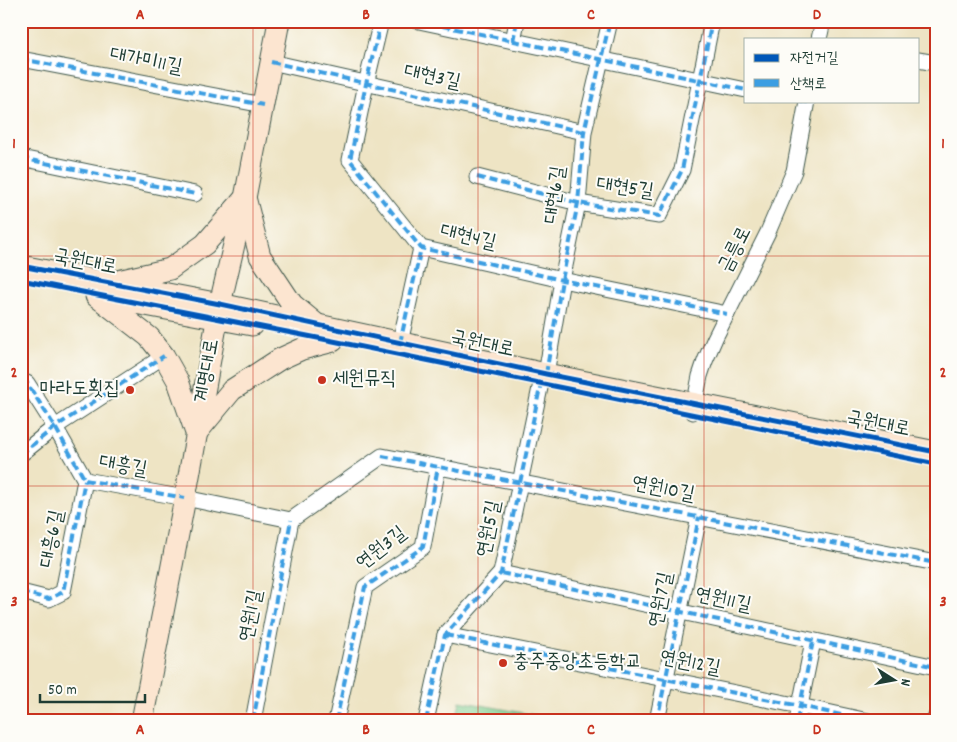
<svg xmlns="http://www.w3.org/2000/svg" width="957" height="742" font-family="Dekko,'Poor Story',sans-serif">
<rect width="100%" height="100%" fill="#fdfcf7"/>
<filter id="ink" filterUnits="userSpaceOnUse"><feTurbulence type="fractalNoise" baseFrequency=".02" numOctaves="2"/><feDisplacementMap in="SourceGraphic" scale="10" xChannelSelector="R" yChannelSelector="G"/><feConvolveMatrix kernelMatrix="1 2 1 2 8 2 1 2 1" color-interpolation-filters="sRGB"/></filter>
<filter id="wash" filterUnits="userSpaceOnUse"><feTurbulence type="fractalNoise" baseFrequency=".0096" numOctaves="4" result="noise"/><feDisplacementMap in="SourceGraphic" scale="20" xChannelSelector="R" yChannelSelector="G"/><feGaussianBlur stdDeviation="1.12" result="paint"/><feColorMatrix in="noise" values="0 0 0 0 0 0 0 0 0 0 0 0 0 0 0 0 0 1.4 0 .05"/><feComposite in="paint" operator="in"/></filter>
<g filter="url(#wash)">
<rect width="100%" height="100%" fill="#eee4c4"/>
<polygon fill="#7dcb8b" stroke="#4e8460" points="460,701 551,718 553,721 456,721"/>
</g>
<g filter="url(#ink)">
<g fill="none" stroke-linecap="round" stroke-linejoin="round">
<defs>
<g id="street">
<polyline points="381,21 366,84 350,160 421,248 562,280 727,314"/>
<polyline points="419,21 746,90"/>
<polyline points="819,39 823,21"/>
<polyline points="513,41 517,21"/>
<polyline points="21,59 263,105"/>
<polyline points="918,60 936,63"/>
<polyline points="271,62 584,132"/>
<polyline points="21,158 195,194"/>
<polyline points="477,177 578,203 659,216 682,170 712,21"/>
<polyline points="400,343 421,248"/>
<polyline points="546,374 562,280 578,203 584,132 610,21"/>
<polyline points="21,381 27,383 55,427 85,480"/>
<polyline points="693,412 700,376 705,361 715,338 768,232 794,171 807,101"/>
<polyline points="21,454 55,427 164,356"/>
<polyline points="85,480 185,498 291,520 382,456 936,563"/>
<polyline points="501,573 936,667"/>
<polyline points="21,592 49,599 63,592 85,480"/>
<polyline points="445,635 800,706 868,721"/>
<polyline points="253,721 291,520"/>
<polyline points="336,721 365,587 423,547 438,467"/>
<polyline points="426,721 445,635 501,573 541,383"/>
<polyline points="657,721 699,517"/>
<polyline points="797,721 813,641"/>
<polyline points="935,721 936,716"/>
</g>
<g id="secondary">
<polyline points="246,201 260,256 292,304 315,323"/>
<polyline points="21,266 220,304 546,374 936,452"/>
<polyline points="118,281 170,269 205,244 243,200"/>
<polyline points="96,296 149,337 164,356 178,381 195,430"/>
<polyline points="124,301 252,325"/>
<polyline points="198,431 232,390 280,359 302,349 333,341"/>
<polyline points="142,721 185,498 220,304 245,198 279,21"/>
</g>
</defs>
<use href="#street" stroke="#3e564a" stroke-width="17"/>
<use href="#secondary" stroke="#3e564a" stroke-width="23"/>
<use href="#street" stroke="#fff" stroke-width="15"/>
<use href="#secondary" stroke="#fce5d0" stroke-width="21"/>
<g stroke="#3c9ee2" stroke-width="4" stroke-dasharray="8 4" stroke-linecap="butt">
<polyline points="381,21 366,84 350,160 421,248 562,280 727,314"/>
<polyline points="419,21 746,90"/>
<polyline points="513,41 517,21"/>
<polyline points="21,59 263,105"/>
<polyline points="271,62 584,132"/>
<polyline points="801,101 807,102"/>
<polyline points="21,158 195,194"/>
<polyline points="477,177 578,203 659,216 682,170 712,21"/>
<polyline points="400,343 421,248"/>
<polyline points="546,374 562,280 578,203 584,132 610,21"/>
<polyline points="21,381 27,383 55,427 85,480"/>
<polyline points="21,454 55,427 164,356"/>
<polyline points="382,456 936,563"/>
<polyline points="85,480 185,498"/>
<polyline points="501,573 936,667"/>
<polyline points="21,592 49,599 63,592 85,480"/>
<polyline points="445,635 800,706 868,721"/>
<polyline points="253,721 291,520"/>
<polyline points="336,721 365,587 423,547 438,467"/>
<polyline points="426,721 445,635 501,573 541,383"/>
<polyline points="657,721 699,517"/>
<polyline points="797,721 813,641"/>
</g>
<defs>
<g id="cycleway">
<polyline points="21,266 220,304 546,374 936,452"/>
<polyline points="21,280 333,341 936,464"/>
</g>
</defs>
<use href="#cycleway" stroke="#fdfcf7" stroke-width="8"/>
<use href="#cycleway" stroke="#0057b8" stroke-width="5"/>
</g>
</g>
<path fill="none" stroke="#c8321e" stroke-width="1" stroke-opacity="0.55" d="M253 21V721M478 21V721M704 21V721M21 256H936M21 486H936"/>
<g fill="#c8321e" stroke="#fdfcf7" stroke-width="2">
<circle cx="322" cy="380" r="5"/>
<circle cx="130" cy="390" r="5"/>
<circle cx="503" cy="663" r="5"/>
</g>
<g text-anchor="middle" dominant-baseline="central" stroke-width="4" stroke-linejoin="round" paint-order="stroke">
<g font-size="20" fill="#1f3d34" stroke="#fdfcf7">
<text transform="translate(146 62) rotate(11)">대가미11길</text>
<text transform="translate(432 78) rotate(12)">대현3길</text>
<text transform="translate(625 189) rotate(8)">대현5길</text>
<text transform="translate(556 195) rotate(-82)">대현6길</text>
<text transform="translate(468 238) rotate(13)">대현4길</text>
<text transform="translate(736 250) rotate(-63)">금릉로</text>
<text transform="translate(85 263) rotate(11)">국원대로</text>
<text transform="translate(482 345) rotate(12)">국원대로</text>
<text transform="translate(208 371) rotate(-80)">계명대로</text>
<text transform="translate(878 425) rotate(11)">국원대로</text>
<text transform="translate(123 467) rotate(10)">대흥길</text>
<text transform="translate(663 490) rotate(11)">연원10길</text>
<text transform="translate(490 529) rotate(-79)">연원5길</text>
<text transform="translate(53 539) rotate(-79)">대흥6길</text>
<text transform="translate(382 549) rotate(-38)">연원3길</text>
<text transform="translate(662 600) rotate(-79)">연원7길</text>
<text transform="translate(723 601) rotate(12)">연원11길</text>
<text transform="translate(252 616) rotate(-79)">연원1길</text>
<text transform="translate(690 664) rotate(11)">연원12길</text>
</g>
<g font-size="20" fill="#1f3d34" stroke="#fdfcf7" text-anchor="start">
<text x="332" y="380">세원뮤직</text>
<text x="120" y="390" text-anchor="end">마라도횟집</text>
<text x="513" y="663">충주중앙초등학교</text>
</g>
</g>
<rect width="957" height="742" fill="none" stroke="#fdfcf7" stroke-width="55"/>
<rect x="744" y="38" width="175" height="65" fill="#fdfcf7" stroke="#a4b0a9"/>
<rect x="754" y="54" width="25" height="8" fill="#0057b8" stroke="#a4b0a9"/>
<text x="790" y="62" font-size="15" fill="#1f3d34">자전거길</text>
<rect x="754" y="79" width="25" height="8" fill="#3c9ee2" stroke="#a4b0a9"/>
<text x="790" y="88" font-size="15" fill="#1f3d34">산책로</text>
<g transform="translate(894 680) rotate(101)" stroke="#fdfcf7" stroke-width="4" paint-order="stroke">
<path d="M0-4L9 19L0 12L-9 19Z" fill="#1f3d34"/>
<text y="-8" font-size="14" font-weight="bold" text-anchor="middle" fill="#1f3d34">N</text>
</g>
<path d="M40 694v8h105v-8" fill="none" stroke="#1f3d34" stroke-width="2.5"/>
<text x="48" y="694" font-size="15" fill="#1f3d34" stroke="#fdfcf7" stroke-width="4" paint-order="stroke">50 m</text>
<rect x="28" y="28" width="902" height="686" fill="none" stroke="#c8321e" stroke-width="2"/>
<g font-size="16" text-anchor="middle" font-weight="bold" fill="#c8321e">
<text x="140" y="19">A</text>
<text x="366" y="19">B</text>
<text x="591" y="19">C</text>
<text x="817" y="19">D</text>
<text x="14" y="148">1</text>
<text x="943" y="148">1</text>
<text x="14" y="377">2</text>
<text x="943" y="377">2</text>
<text x="14" y="606">3</text>
<text x="943" y="606">3</text>
<text x="140" y="734">A</text>
<text x="366" y="734">B</text>
<text x="591" y="734">C</text>
<text x="817" y="734">D</text>
</g>
</svg>
